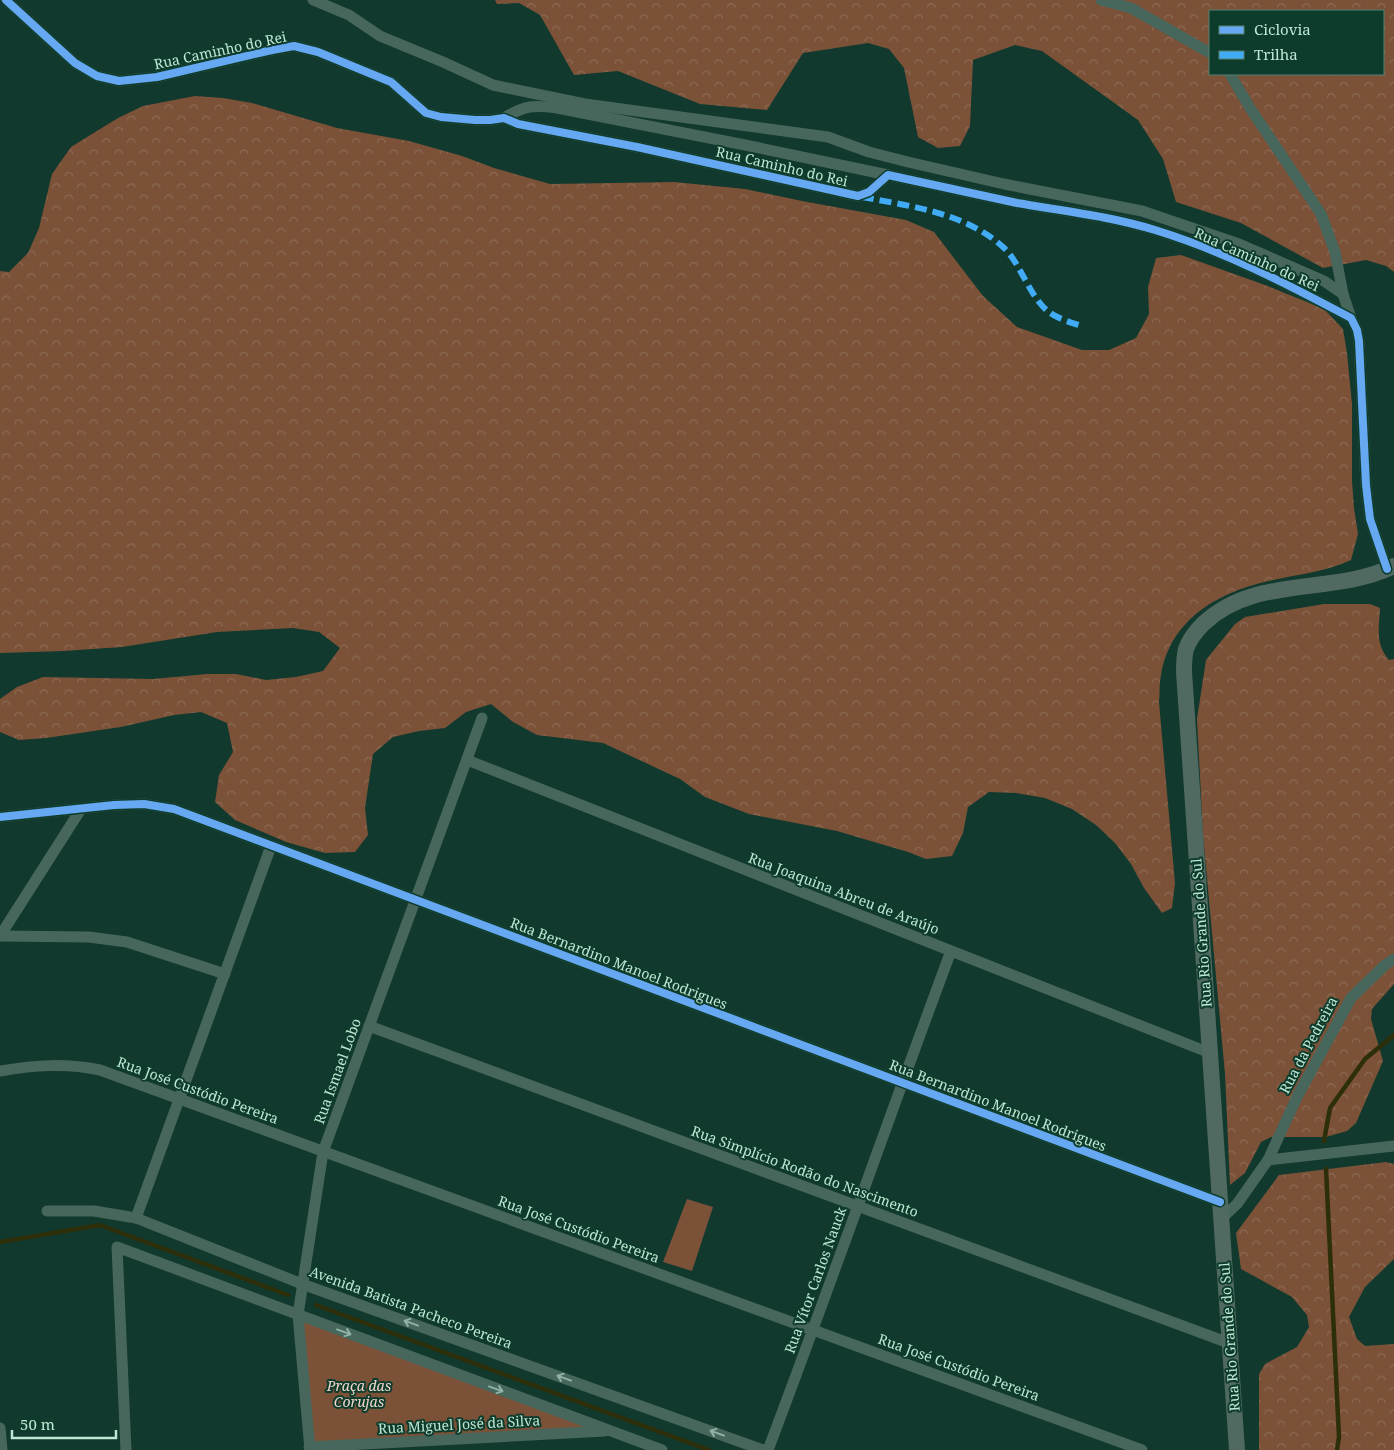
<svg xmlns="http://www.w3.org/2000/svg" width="1394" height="1450" font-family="'Noto Serif',serif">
<defs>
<pattern id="forest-crowns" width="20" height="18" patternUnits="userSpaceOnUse" patternTransform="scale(1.25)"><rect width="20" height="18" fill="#7b5138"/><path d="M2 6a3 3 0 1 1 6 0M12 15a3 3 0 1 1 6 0" fill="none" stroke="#8c6a54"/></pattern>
</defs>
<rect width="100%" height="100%" fill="#11392d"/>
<g fill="url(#forest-crowns)" fill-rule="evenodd">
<path d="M495 0H1394V272L1386 266 1366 260 1323 268 1241 223 1176 202 1163 159 1138 120 1042 51 1015 45 973 60 970 126 960 146 938 148 918 137 904 68 889 49 868 43 803 53 767 110 700 104 618 71 574 75 540 15 519 3 497 4ZM1210 11H1383V74H1210Z"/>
<path d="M195 96 223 98 252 103 337 128 409 141 462 156 494 168 550 184 674 182 745 189 802 201 906 220 934 232 983 296 1017 327 1082 350H1109L1136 338 1149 314 1148 287 1156 258 1181 255 1265 285 1324 309 1343 329 1347 353 1352 404V481L1354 508 1358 534 1351 560C1326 572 1299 574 1273 580 1221 591 1171 617 1161 675 1159 684 1160 693 1159 702L1175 883 1172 908 1162 913 1144 888 1131 864 1115 843 1096 825 1072 809 1045 798 1016 793 989 792 968 807 963 833 952 856 926 859 908 852 837 831 749 814 705 797 680 779 603 743 537 735 513 722 491 704 466 712 445 728 419 731 393 737 373 754 365 808 368 835 355 852 325 853 286 842 235 820 215 802 219 775 233 752 227 723 201 712 174 715 121 727 46 738 19 740 0 732V699L17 687 43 677 153 679 207 674H236L266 680 296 677 323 671 340 648 319 632 293 628 217 632 122 647 64 651 0 653V271L9 272 28 253 39 228 52 174 71 147 118 118 143 106Z"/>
<path d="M1324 604H1370L1380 608C1379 629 1375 643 1389 660L1394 659V984L1372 1009 1371 1019 1383 1061 1356 1123 1347 1131 1326 1137H1271L1261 1142 1245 1173 1230 1185 1225 1074 1203 835 1197 719 1206 660 1235 624 1245 617Z"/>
<polygon points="1386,1162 1394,1164 1394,1259 1365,1287 1349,1317 1357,1339 1365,1346 1394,1344 1394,1450 1259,1450 1259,1374 1265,1364 1297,1347 1309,1327 1307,1315 1292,1297 1241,1269 1236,1233 1279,1175"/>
</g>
<g fill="#7b5138">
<polygon points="687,1199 713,1207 692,1271 663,1262"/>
<polygon points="302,1319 608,1430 314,1445"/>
</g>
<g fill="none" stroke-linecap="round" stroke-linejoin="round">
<g stroke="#2d2f0a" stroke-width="4.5">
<polyline points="1324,1141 1330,1108 1365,1059 1394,1035"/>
<polyline points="1326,1169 1339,1437 1337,1450"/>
<polyline points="0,1242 100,1225 288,1295"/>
<polyline points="316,1305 709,1450"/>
</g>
<g stroke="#47665c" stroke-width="11">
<path d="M6 0 75 63 97 76 119 81 157 77 272 50 294 46 318 52 391 82 426 113 441 117 475 120H490L504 118 518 124 637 147 858 196 869 192 888 175C931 184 974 194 1017 203 1063 211 1110 216 1155 230 1224 251 1287 284 1351 318L1357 330 1359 341 1366 485 1370 519 1387 569"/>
<polyline points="313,0 349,15 380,36 443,62 493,85 585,104 828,137 869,152 908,162 1004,184 1142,211 1239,244 1324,281 1343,294"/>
<polyline points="1101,0 1131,8 1210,53"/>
<polyline points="1230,74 1250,108 1321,214 1335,252 1343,294 1351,318"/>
<path d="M504 118C525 105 534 105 557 108L750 146 888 175"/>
<polyline points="467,760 1210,1053"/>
<polyline points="0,817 114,805 144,804 174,809 1220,1202"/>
<polyline points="0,936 89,937 127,942 225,974"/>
<polyline points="0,936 81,809"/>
<polyline points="369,1026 1229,1343"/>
<path d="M0 1071C35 1065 66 1063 100 1070L1142 1450"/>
<polyline points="1268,1160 1394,1146"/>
<polyline points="47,1211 94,1211 136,1218 302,1284 763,1450"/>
<polyline points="136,1218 271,846"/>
<polyline points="1221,1219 1237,1204 1268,1160 1298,1095 1351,998 1385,965 1394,959"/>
<polyline points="0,1428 2,1450"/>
<polyline points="309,1447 605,1431"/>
<polyline points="126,1450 117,1247 662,1450"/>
<polyline points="310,1450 298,1315 323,1152 482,718"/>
<path d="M768 1450C831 1284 889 1117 951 951"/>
</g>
<path stroke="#506961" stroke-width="16" d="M1237 1450 1184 672C1184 665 1184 656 1186 649 1189 640 1196 631 1203 624 1255 574 1334 596 1394 566"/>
<path stroke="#42abf6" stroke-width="6" stroke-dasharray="12 6" stroke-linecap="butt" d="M862 197C910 206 966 213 1003 247 1021 263 1029 297 1049 312 1058 319 1073 323 1084 327"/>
<defs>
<g id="cycleway">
<path d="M6 0 75 63 97 76 119 81 157 77 272 50 294 46 318 52 391 82 426 113 441 117 475 120H490L504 118 518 124 637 147 858 196 869 192 888 175C931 184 974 194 1017 203 1063 211 1110 216 1155 230 1224 251 1287 284 1351 318L1357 330 1359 341 1366 485 1370 519 1387 569"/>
<polyline points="0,817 114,805 144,804 174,809 1220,1202"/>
</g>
</defs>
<use href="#cycleway" stroke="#0e3c2c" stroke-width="11"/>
<use href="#cycleway" stroke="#66a8f1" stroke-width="8"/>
</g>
<defs><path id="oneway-shaft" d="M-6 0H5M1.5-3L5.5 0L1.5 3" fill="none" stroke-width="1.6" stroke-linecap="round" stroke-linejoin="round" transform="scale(1.25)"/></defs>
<g stroke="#8fb3a4">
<use href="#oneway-shaft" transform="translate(411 1323) rotate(-160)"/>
<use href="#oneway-shaft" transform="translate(344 1332) rotate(20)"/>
<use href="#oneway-shaft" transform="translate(564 1378) rotate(-160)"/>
<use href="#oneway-shaft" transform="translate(496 1389) rotate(20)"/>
<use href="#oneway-shaft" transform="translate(717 1433) rotate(-160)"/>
</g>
<g text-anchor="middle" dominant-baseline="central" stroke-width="4" stroke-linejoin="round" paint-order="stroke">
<g font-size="14" fill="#bfe6d4" stroke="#0e3c2c">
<text transform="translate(220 50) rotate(-12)">Rua Caminho do Rei</text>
<text transform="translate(782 166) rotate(13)">Rua Caminho do Rei</text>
<text transform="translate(1257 259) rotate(24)">Rua Caminho do Rei</text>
<text transform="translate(844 893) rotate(21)">Rua Joaquina Abreu de Araújo</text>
<text transform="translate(1201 933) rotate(-94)">Rua Rio Grande do Sul</text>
<text transform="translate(619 963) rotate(21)">Rua Bernardino Manoel Rodrigues</text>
<text transform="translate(1308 1045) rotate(-62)">Rua da Pedreira</text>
<text transform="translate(337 1071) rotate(-70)">Rua Ismael Lobo</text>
<text transform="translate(198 1090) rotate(20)">Rua José Custódio Pereira</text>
<text transform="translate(998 1105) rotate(21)">Rua Bernardino Manoel Rodrigues</text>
<text transform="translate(805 1171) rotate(20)">Rua Simplício Rodão do Nascimento</text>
<text transform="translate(579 1229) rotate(20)">Rua José Custódio Pereira</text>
<text transform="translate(815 1280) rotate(-70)">Rua Vítor Carlos Nauck</text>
<text transform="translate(411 1307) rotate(20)">Avenida Batista Pacheco Pereira</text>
<text transform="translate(1229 1337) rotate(-94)">Rua Rio Grande do Sul</text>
<text transform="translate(959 1367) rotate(20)">Rua José Custódio Pereira</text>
<text transform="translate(459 1424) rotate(-3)">Rua Miguel José da Silva</text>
</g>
<g font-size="14" font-style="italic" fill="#f0d6ca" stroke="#0e3c2c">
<text x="359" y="1385">Praça das<tspan x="359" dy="16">Corujas</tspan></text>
</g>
</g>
<rect x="1209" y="10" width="175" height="65" fill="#0e3c2c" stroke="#55806f"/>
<rect x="1219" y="26" width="25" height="8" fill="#66a8f1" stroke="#55806f"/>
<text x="1254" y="35" font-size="15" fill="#bfe6d4">Ciclovia</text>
<rect x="1219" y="51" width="25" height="8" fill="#42abf6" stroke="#55806f"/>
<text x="1254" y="60" font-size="15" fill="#bfe6d4">Trilha</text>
<path d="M12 1430v8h104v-8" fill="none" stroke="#bfe6d4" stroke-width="2.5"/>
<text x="20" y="1430" font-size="15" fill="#bfe6d4" stroke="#0e3c2c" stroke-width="4" paint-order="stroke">50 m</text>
</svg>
